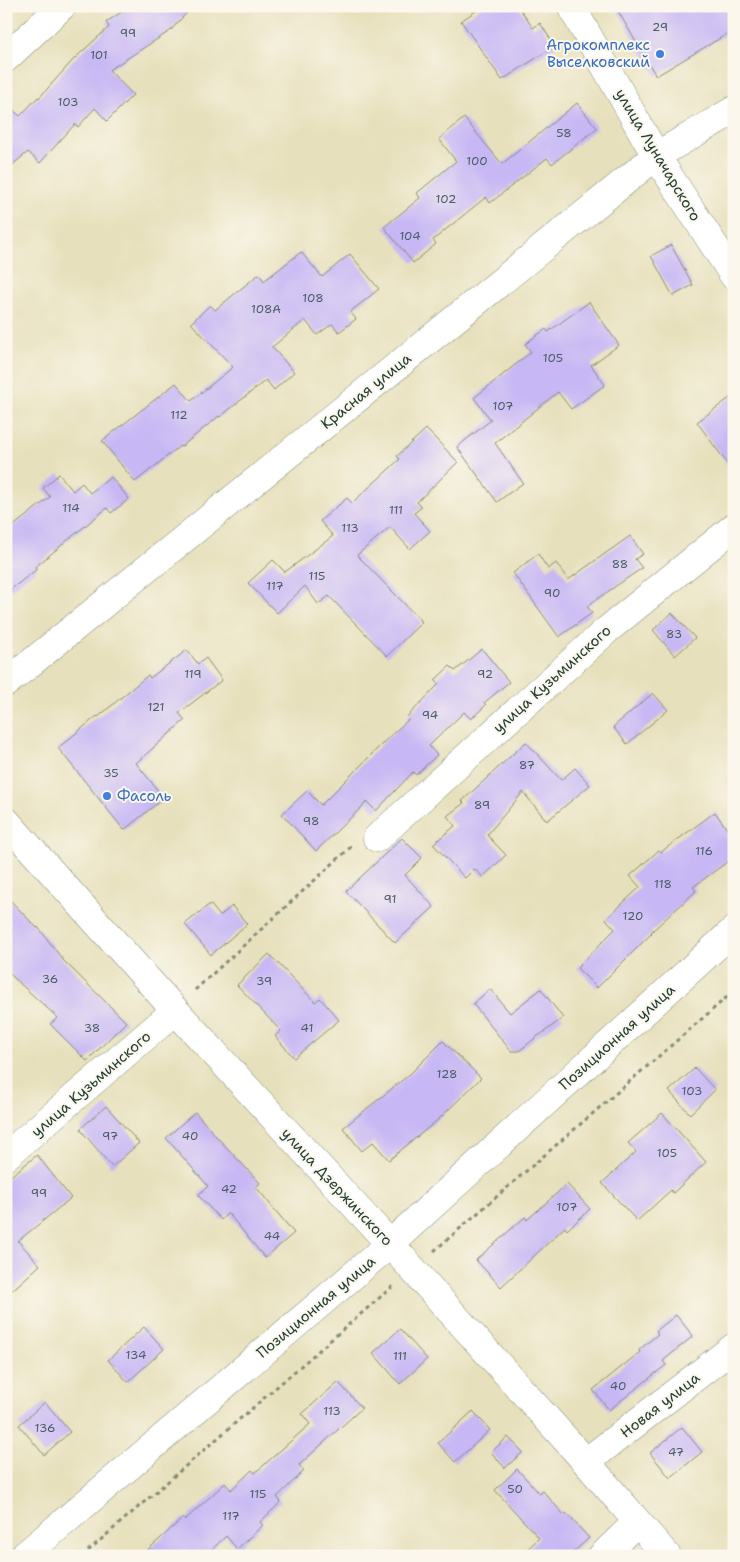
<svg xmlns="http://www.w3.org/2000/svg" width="740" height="1562" font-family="'Shantell Sans',sans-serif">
<rect width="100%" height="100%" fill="#fbf7ec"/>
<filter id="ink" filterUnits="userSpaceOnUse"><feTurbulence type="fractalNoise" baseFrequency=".02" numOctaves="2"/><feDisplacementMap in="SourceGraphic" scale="10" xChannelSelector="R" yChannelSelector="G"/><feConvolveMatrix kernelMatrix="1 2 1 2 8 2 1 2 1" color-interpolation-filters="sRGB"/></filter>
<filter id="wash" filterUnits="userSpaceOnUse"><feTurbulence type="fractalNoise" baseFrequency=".0096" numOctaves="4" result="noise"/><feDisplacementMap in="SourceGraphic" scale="20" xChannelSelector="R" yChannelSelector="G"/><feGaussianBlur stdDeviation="1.12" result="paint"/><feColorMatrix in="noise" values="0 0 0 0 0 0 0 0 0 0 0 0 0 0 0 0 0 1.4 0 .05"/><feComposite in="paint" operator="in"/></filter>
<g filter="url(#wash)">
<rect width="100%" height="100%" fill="#e7e0bc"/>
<g id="blocks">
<g fill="#c7b7f4">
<polygon points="131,6 193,6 170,31 109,70 133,95 107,121 95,108 78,127 75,124 40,163 28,152 6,170 6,104 20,116 38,97 39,98 74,59 109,27 106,22"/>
<polygon points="483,6 518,6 533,28 540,23 555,46 502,80 461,21"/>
<polygon points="615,6 734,6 734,30 656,76"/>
<polygon points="577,103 597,128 552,164 547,158 490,203 486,197 433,240 436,244 413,263 384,227 420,198 417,193 456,161 439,139 464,118 502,164"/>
<polygon points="671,245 693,285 673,296 651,256"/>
<polygon points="301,252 322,277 350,254 379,289 350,312 356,319 339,332 332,324 317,335 305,320 272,347 294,372 274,390 266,380 220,417 219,416 181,447 180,446 135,482 102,441 176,383 191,401 233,367 191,323 210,305 215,310 259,274 264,281"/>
<polygon points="589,302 619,345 591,365 605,385 571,409 558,392 495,443 523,483 497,502 457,447 491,420 474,398 531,352 525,344 546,329 548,332"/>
<polygon points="734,395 734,473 697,422"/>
<polygon points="426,429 458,462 417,502 422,507 414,513 430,531 410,549 390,527 357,555 422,622 387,656 329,596 318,604 305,586 277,613 248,583 273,560 285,572 333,536 320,521 347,498 352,503 400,459 397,456"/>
<polygon points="59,474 73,491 82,483 90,493 111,477 129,499 111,513 107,508 35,567 37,569 6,593 6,532 50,497 43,488"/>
<polygon points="630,536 643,554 635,559 642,568 587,606 592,613 559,637 513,573 538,554 548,569 556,563 568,580"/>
<polygon points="672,613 695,638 675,656 653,630"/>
<polygon points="482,649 509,682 484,703 486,705 471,719 464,712 429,746 437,755 416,775 413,772 376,811 367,802 316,851 282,814 307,791 321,805 388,738 409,719 407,717 439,684 435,680 450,666 455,671"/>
<polygon points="187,650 198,664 206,658 222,680 179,713 185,720 136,763 164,798 124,830 58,748 97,716 98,717 148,675 150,678"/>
<polygon points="653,693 668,710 627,744 613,727"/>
<polygon points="526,742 561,780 575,768 590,785 547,821 523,792 487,835 506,855 483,877 474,869 465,878 433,844 455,826 447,816 464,803 462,801"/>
<polygon points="715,812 734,839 734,857 693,887 696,891 651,932 652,933 597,988 577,968 615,929 606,919 640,887 630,876 659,850 661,852"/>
<polygon points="402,838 422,858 405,875 434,907 395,943 346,891"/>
<polygon points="6,896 37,928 38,927 63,960 126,1022 87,1061 50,1024 58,1018 14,978 6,968"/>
<polygon points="210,904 220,916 232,906 247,924 211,955 185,924"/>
<polygon points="269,954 315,1002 320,998 339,1020 294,1058 275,1036 281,1031 237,985"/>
<polygon points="490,989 510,1013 541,989 563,1018 540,1035 539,1035 519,1051 511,1051 473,1004"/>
<polygon points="443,1041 481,1078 440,1118 389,1160 373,1142 362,1151 343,1128 410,1074"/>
<polygon points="695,1068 715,1090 690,1114 669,1091"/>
<polygon points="106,1106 139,1143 112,1167 80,1129"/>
<polygon points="195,1112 214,1134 260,1183 256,1187 294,1233 265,1258 228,1213 221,1220 198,1195 208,1186 166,1138"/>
<polygon points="662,1113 706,1162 673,1193 671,1190 637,1221 602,1183 636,1152 628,1143"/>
<polygon points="37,1155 71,1198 18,1241 40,1265 6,1296 6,1180"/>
<polygon points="567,1184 590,1209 567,1230 565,1227 501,1287 476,1260 525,1217 527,1220"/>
<polygon points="676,1315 693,1336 663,1361 666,1365 609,1410 593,1390 640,1352 639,1350 658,1334 656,1331"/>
<polygon points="144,1327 164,1349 128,1382 108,1360"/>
<polygon points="400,1329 427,1359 400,1384 373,1353"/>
<polygon points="338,1382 362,1408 299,1465 304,1471 277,1497 281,1502 260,1522 263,1525 237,1549 226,1536 205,1556 141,1556 183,1518 185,1520 225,1483 231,1490 252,1470 255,1473 310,1424 302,1414"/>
<polygon points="45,1402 70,1432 44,1455 19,1425"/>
<polygon points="473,1411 490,1430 455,1462 438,1443"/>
<polygon points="682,1427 702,1452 670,1478 650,1453"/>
<polygon points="508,1437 523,1452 505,1468 491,1452"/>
<polygon points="517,1469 540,1494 543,1491 564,1515 566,1513 589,1538 569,1556 520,1556 539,1538 495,1490"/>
</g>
</g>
</g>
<g filter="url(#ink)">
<use href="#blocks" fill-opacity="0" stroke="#838e78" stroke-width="1"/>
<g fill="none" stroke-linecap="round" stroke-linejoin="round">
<defs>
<g id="minor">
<polyline points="571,6 656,156 734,276"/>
<polyline points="6,58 62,6"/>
<polyline points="6,821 174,1009 390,1244 586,1462 667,1556"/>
<polyline points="377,838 607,630 734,527"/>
<polyline points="6,1156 175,1011"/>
<polyline points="586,1462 734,1347"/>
<polyline points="24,1556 390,1244 734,930"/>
<polyline points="602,1556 637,1522"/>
</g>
<polyline id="major" points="6,683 656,156 734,110"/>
</defs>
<use href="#minor" stroke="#838e78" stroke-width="29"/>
<use href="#major" stroke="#838e78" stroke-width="29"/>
<g stroke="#838e78" stroke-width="3" stroke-dasharray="4 4" stroke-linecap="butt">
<polyline points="195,990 352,846"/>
<polyline points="434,1251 734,991"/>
<polyline points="82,1556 393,1286"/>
</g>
<use href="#minor" stroke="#fff" stroke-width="28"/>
<use href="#major" stroke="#fff" stroke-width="28"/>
</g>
</g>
<g fill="#3f7fe0" stroke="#fbf7ec" stroke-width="2">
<circle cx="660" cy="54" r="5"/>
<circle cx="107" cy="796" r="5"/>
</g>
<g text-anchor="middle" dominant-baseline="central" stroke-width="4" stroke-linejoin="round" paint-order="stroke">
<g font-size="12" fill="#495c64">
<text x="660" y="27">29</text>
<text x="128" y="33">99</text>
<text x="99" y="55">101</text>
<text x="68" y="102">103</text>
<text x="564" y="133">58</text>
<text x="477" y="161">100</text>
<text x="446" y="199">102</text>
<text x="410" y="236">104</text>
<text x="313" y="298">108</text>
<text x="266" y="309">108А</text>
<text x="553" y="358">105</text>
<text x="503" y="406">107</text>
<text x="179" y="415">112</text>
<text x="71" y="508">114</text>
<text x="396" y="510">111</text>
<text x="350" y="528">113</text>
<text x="620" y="564">88</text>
<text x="317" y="576">115</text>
<text x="275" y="586">117</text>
<text x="552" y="593">90</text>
<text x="674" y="634">83</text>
<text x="193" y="674">119</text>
<text x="485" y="674">92</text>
<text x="156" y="707">121</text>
<text x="430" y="715">94</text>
<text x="527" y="765">87</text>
<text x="111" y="773">35</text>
<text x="482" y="805">89</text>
<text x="311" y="821">98</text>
<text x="704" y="851">116</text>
<text x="663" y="884">118</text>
<text x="390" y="899">91</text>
<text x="633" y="916">120</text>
<text x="50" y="979">36</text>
<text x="264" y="981">39</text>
<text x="92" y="1028">38</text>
<text x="307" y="1028">41</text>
<text x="447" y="1074">128</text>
<text x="692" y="1091">103</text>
<text x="110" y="1136">97</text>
<text x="190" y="1136">40</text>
<text x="667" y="1153">105</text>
<text x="229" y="1189">42</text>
<text x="39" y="1193">99</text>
<text x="567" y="1207">107</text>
<text x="272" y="1236">44</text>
<text x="136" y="1355">134</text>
<text x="400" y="1356">111</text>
<text x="618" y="1386">40</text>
<text x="332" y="1411">113</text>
<text x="45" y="1428">136</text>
<text x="676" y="1452">47</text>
<text x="515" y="1489">50</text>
<text x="258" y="1494">115</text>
<text x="231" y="1516">117</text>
</g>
<g font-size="15" fill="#366cbe" stroke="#fbf7ec" text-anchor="end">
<text x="650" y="45">Агрокомплекс<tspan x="650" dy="17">Выселковский</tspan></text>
<text x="117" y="796" text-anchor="start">Фасоль</text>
</g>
<g font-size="15" fill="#1f3d34" stroke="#fbf7ec">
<text transform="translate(658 155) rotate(59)">улица Луначарского</text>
<text transform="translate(366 391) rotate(-39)">Красная улица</text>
<text transform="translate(552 679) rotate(-42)">улица Кузьминского</text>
<text transform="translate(617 1037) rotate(-42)">Позиционная улица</text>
<text transform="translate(91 1084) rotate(-41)">улица Кузьминского</text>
<text transform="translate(337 1187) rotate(47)">улица Дзержинского</text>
<text transform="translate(316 1307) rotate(-40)">Позиционная улица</text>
<text transform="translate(660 1405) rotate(-38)">Новая улица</text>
</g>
</g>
<rect width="740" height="1562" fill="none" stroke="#fbf7ec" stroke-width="25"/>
</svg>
